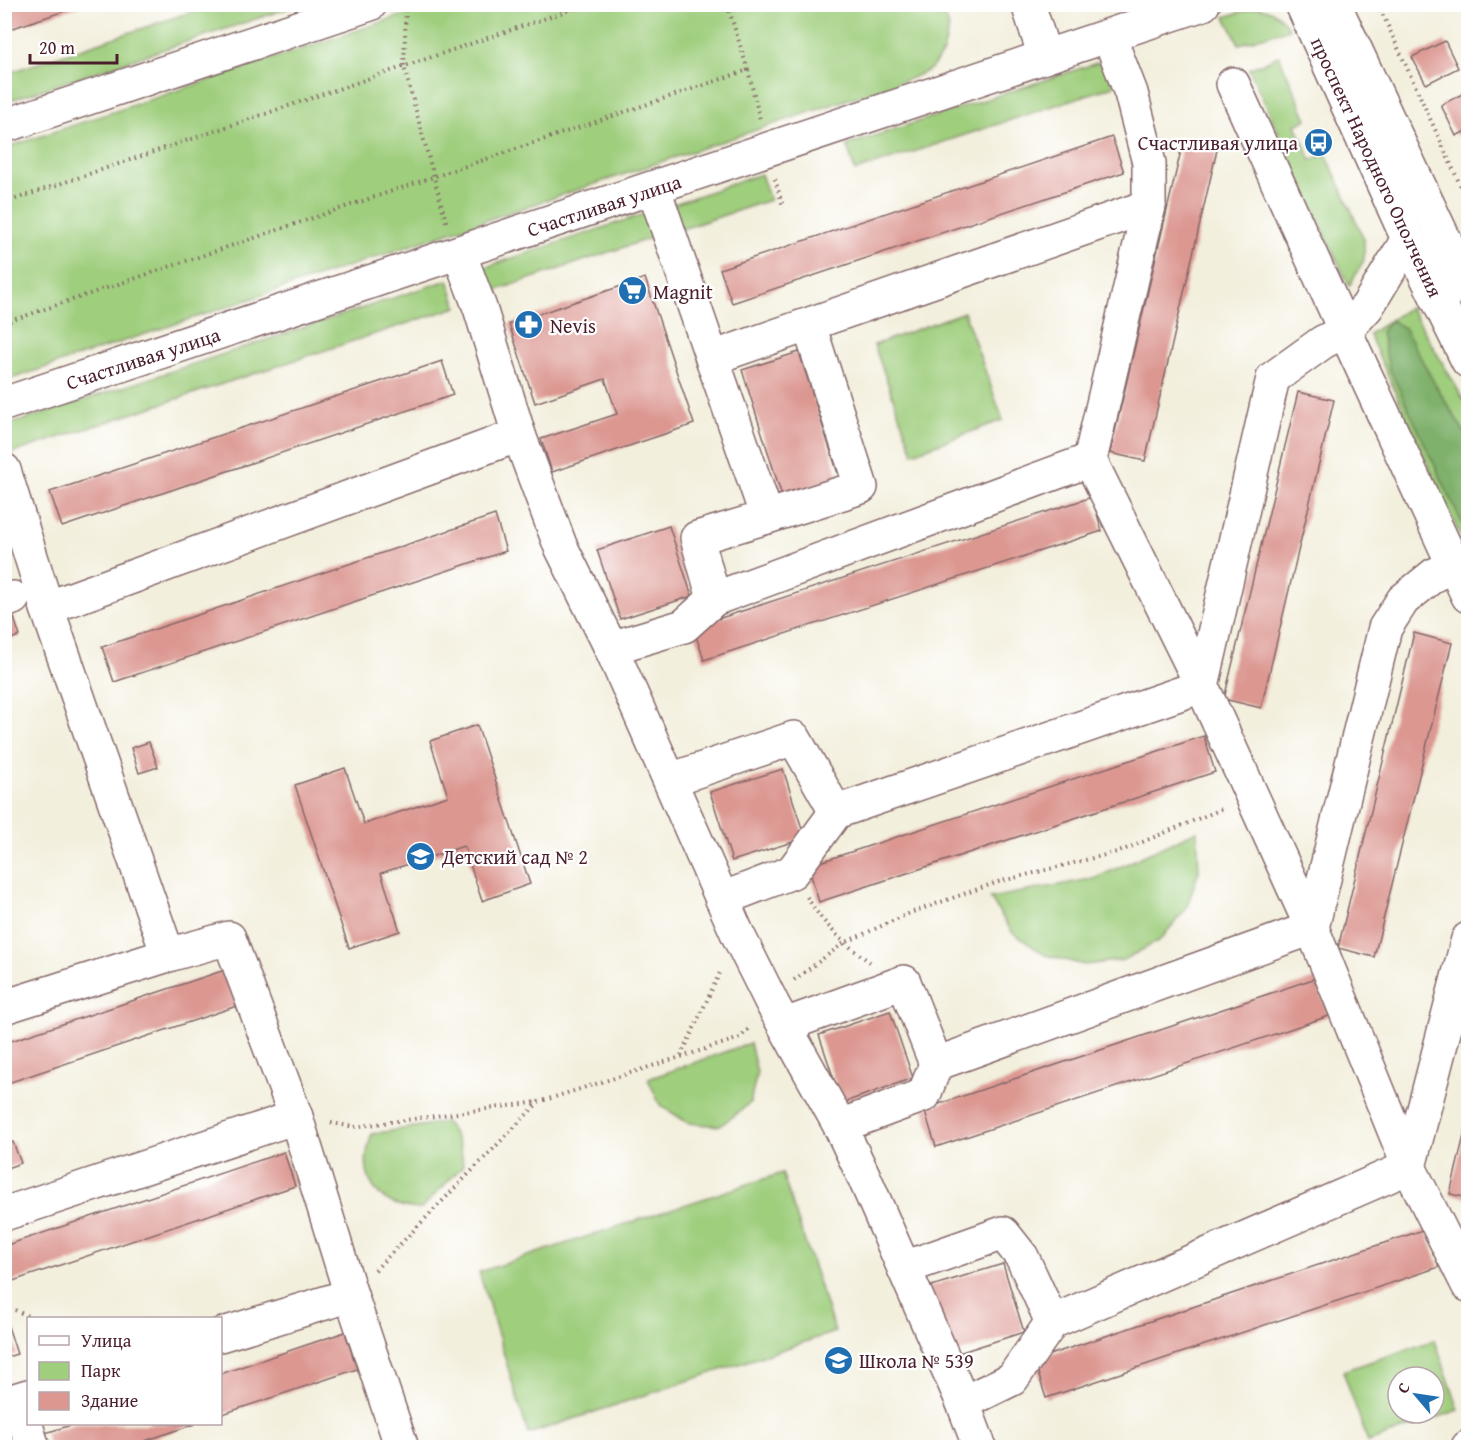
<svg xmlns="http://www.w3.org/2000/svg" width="1473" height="1452" font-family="'Gentium Book Plus',serif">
<rect width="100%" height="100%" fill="#fff"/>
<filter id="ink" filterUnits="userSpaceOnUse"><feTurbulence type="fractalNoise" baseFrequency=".0167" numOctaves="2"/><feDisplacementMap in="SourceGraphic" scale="12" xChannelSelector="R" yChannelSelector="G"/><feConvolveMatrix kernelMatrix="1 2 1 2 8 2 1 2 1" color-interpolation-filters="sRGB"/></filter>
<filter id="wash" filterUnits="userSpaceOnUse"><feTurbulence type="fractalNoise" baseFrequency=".008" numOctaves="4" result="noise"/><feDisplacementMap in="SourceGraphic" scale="24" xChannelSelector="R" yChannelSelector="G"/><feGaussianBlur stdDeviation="1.35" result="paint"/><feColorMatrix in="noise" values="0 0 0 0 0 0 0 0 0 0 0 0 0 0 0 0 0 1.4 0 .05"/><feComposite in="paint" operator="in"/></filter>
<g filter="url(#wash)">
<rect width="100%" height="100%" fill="#f3efdd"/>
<g fill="#9fce7d" stroke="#747654" stroke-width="1.5" fill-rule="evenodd">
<polygon points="212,5 298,5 5,102 5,74"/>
<polygon points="942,5 949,27 943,52 931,69 912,78 5,381 5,148 433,5"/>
<path d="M1256 7C1274 11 1279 13 1289 29L1239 44 1225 17Z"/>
<polygon points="1279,56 1307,119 1296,125 1311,160 1326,154 1364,239 1364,260 1349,286 1249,69"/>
<polygon points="1106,60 1114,86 855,171 847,145"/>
<polygon points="761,174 770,200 679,230 671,205"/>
<polygon points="647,213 654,237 491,292 483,268"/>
<polygon points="448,280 457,307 9,454 5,441 5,426"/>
<polygon points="1410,307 1468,407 1468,553 1369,334"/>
<polygon points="964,312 1003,420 913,453 874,345"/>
<polygon points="1197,831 1199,871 1186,909 1160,940 1124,960 1084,965 1045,955 1012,932 990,898 1096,878"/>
<polygon points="750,1043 757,1073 750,1103 720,1126 688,1123 660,1105 648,1079"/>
<path d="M445 1122C457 1136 462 1147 463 1166L421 1209C375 1207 356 1177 372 1134Z"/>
<polygon points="782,1173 835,1332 528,1434 479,1272"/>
<path d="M1435 1340 1459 1410 1368 1442 1343 1371ZM1398 1377H1434V1413H1398Z"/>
</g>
<polygon fill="#7fb16c" stroke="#64684c" stroke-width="1.5" points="1391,320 1405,329 1436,386 1468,438 1468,536 1389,368 1381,332"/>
<g id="blocks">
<g fill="#dc9791">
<polygon points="4,4 83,4 83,5 4,31"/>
<polygon points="1445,41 1458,68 1426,84 1412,57"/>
<polygon points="1468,91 1468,130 1456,136 1441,105"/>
<polygon points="1112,137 1124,172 732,303 720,269"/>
<polygon points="1183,142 1217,150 1145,461 1110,453"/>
<polygon points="645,278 694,424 552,472 541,439 617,414 605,379 535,403 509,324"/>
<polygon points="799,352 839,477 782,496 742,370"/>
<polygon points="442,361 453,395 62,527 50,492"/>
<polygon points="1298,392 1334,400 1261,708 1224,699"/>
<polygon points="1092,497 1102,531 704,660 693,627"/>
<polygon points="495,515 506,551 114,682 102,647"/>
<polygon points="669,526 692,596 620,619 597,550"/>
<polygon points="12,612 20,636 4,641 4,615"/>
<polygon points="1414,633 1452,643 1374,957 1338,948"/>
<polygon points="477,725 530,884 482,901 464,846 381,873 400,931 349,948 295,785 345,768 364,824 448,796 430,741"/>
<polygon points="1204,736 1215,772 819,902 808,866"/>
<polygon points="149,742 158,767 139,773 131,748"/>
<polygon points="783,769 805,838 732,861 710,792"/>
<polygon points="225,970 237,1006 5,1084 5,1043"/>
<polygon points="1316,978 1329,1016 936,1147 924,1109"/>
<polygon points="890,1011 913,1078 842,1103 819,1035"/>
<polygon points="1468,1119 1468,1198 1450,1194"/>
<polygon points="13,1142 21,1163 4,1169 4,1145"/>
<polygon points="284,1152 295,1186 4,1284 4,1246"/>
<polygon points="1426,1229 1439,1267 1046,1398 1034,1360"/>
<polygon points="1003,1264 1024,1332 949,1356 928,1287"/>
<polygon points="5,1317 17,1354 4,1358 4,1318"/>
<polygon points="345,1332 357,1369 220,1415 220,1374"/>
<polygon points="75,1424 195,1424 124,1448 50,1448 45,1433"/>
</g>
</g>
</g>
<g filter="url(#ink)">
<use href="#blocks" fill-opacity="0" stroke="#856869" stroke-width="1.5"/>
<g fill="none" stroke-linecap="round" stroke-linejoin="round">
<defs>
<g id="minor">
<polyline points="1028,4 1045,57"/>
<polyline points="1233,84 1345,331 1468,596"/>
<polyline points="4,126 370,4"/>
<polyline points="654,189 712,358 1149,206 1149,163 1131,93 1109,36"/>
<polyline points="1149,206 1090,460 1202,686 1312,928 1409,1167 1468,1285"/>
<polyline points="459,253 480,308 519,435 560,545 611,648 738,935 773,1005 840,1126 864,1177 963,1403 980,1448"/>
<polyline points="712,358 767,517 697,538 714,599"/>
<polyline points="4,404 1203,4"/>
<polyline points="4,470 47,608 168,955 229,938 296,1117 351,1295 402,1448"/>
<polyline points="767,517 861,487 809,325"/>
<polyline points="4,601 13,598"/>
<polyline points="47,608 519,435"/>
<polyline points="611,648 684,626 714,599 1090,460"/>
<polyline points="670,780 794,738 836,812"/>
<polyline points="722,899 792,872 836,812 1202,686 1273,378 1323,342 1345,331 1367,307 1408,239"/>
<polyline points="4,1007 168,955"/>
<polyline points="785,1025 904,982 936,1064"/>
<polyline points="840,1126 924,1095 936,1064 1312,928 1385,628 1403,600 1434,575 1454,566"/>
<polyline points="4,1214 296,1117"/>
<polyline points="904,1268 1003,1233 1022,1257 1052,1322"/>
<polyline points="220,1335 351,1295"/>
<polyline points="28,1396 18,1399 33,1448"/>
<polyline points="963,1403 1012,1379 1052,1322 1409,1167 1468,939"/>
<polyline points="1468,1448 1468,1447"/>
</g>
<g id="major">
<polyline points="1302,4 1408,239 1468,361"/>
<polyline points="1334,4 1468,290"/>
</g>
</defs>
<use href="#minor" stroke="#856869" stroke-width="36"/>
<use href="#major" stroke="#856869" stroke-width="36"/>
<g stroke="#856869" stroke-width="4" stroke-dasharray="1.5 4.5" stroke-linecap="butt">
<polyline points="406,4 404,67 447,225"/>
<polyline points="1378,4 1468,202"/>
<polyline points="748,70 760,120"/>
<polyline points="775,179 783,207"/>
<polyline points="4,203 587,4"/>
<polyline points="4,323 748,70 727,4"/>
<path d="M807 897C823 924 844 944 870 962"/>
<polyline points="794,980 844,943 910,913 998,882 1121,851 1224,808"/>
<polyline points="681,1056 721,970"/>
<polyline points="331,1123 354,1127 538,1102"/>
<polyline points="375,1270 539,1102 740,1038 750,1027"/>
<polyline points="4,1305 32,1318"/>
</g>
<use href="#minor" stroke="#fff" stroke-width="33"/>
<use href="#major" stroke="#fff" stroke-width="33"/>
</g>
</g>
<defs>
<symbol id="bus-disc" viewBox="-11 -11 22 22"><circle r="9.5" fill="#1f6fb2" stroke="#fff"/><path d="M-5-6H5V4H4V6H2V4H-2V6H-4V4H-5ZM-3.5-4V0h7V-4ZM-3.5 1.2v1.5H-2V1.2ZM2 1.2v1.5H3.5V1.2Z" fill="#fff"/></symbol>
<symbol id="supermarket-disc" viewBox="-11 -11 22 22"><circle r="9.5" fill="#1f6fb2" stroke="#fff"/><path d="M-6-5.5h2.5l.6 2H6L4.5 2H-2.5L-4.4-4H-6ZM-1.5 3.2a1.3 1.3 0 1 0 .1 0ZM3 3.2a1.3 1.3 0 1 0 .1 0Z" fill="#fff"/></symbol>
<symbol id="pharmacy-disc" viewBox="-11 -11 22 22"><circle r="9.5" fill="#1f6fb2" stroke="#fff"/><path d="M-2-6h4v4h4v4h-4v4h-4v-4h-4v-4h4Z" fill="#fff"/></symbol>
<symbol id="school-disc" viewBox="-11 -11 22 22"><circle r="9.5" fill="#1f6fb2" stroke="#fff"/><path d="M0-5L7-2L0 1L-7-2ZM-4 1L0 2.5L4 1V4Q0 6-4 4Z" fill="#fff"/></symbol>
</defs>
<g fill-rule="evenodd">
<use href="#bus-disc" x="1302" y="126" width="33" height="33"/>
<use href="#supermarket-disc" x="616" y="274" width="33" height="33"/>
<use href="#pharmacy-disc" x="512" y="308" width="33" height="33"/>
<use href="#school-disc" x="404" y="840" width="33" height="33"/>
<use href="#school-disc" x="822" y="1344" width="33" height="33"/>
</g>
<g text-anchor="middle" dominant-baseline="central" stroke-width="4.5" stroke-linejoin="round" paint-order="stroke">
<g font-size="20" fill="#4a1f2b" stroke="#fff" text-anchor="start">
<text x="1298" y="142" text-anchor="end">Счастливая улица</text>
<text x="653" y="291">Magnit</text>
<text x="550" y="325">Nevis</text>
<text x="442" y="856">Детский сад № 2</text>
<text x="859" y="1360">Школа № 539</text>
</g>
<g font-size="20" fill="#4a1f2b" stroke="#fff">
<text transform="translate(1377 167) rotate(65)">проспект Народного Ополчения</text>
<text transform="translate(604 205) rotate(-18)">Счастливая улица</text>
<text transform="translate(143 358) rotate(-18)">Счастливая улица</text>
</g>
</g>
<rect width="1473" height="1452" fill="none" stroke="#fff" stroke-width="24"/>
<rect x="27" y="1317" width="195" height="108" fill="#ffffff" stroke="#b7a5aa" stroke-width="1.5"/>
<rect x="39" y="1336" width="30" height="9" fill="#ffffff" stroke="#b7a5aa" stroke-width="1.5"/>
<text x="81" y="1347" font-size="18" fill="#4a1f2b">Улица</text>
<rect x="39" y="1362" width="30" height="18" fill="#9fce7d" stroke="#b7a5aa" stroke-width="1.5"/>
<text x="81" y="1377" font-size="18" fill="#4a1f2b">Парк</text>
<rect x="39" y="1392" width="30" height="18" fill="#dc9791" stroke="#b7a5aa" stroke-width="1.5"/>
<text x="81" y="1407" font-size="18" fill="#4a1f2b">Здание</text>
<g transform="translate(1416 1395) rotate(299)"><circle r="28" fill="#ffffff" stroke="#b7a5aa" stroke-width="1.5"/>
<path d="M0-4.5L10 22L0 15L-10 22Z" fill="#1f6fb2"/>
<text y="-9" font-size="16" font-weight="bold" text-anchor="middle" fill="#4a1f2b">С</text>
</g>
<path d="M30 54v9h87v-9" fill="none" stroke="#4a1f2b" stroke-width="3"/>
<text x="39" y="54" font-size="18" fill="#4a1f2b" stroke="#ffffff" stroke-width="4.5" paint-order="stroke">20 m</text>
</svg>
